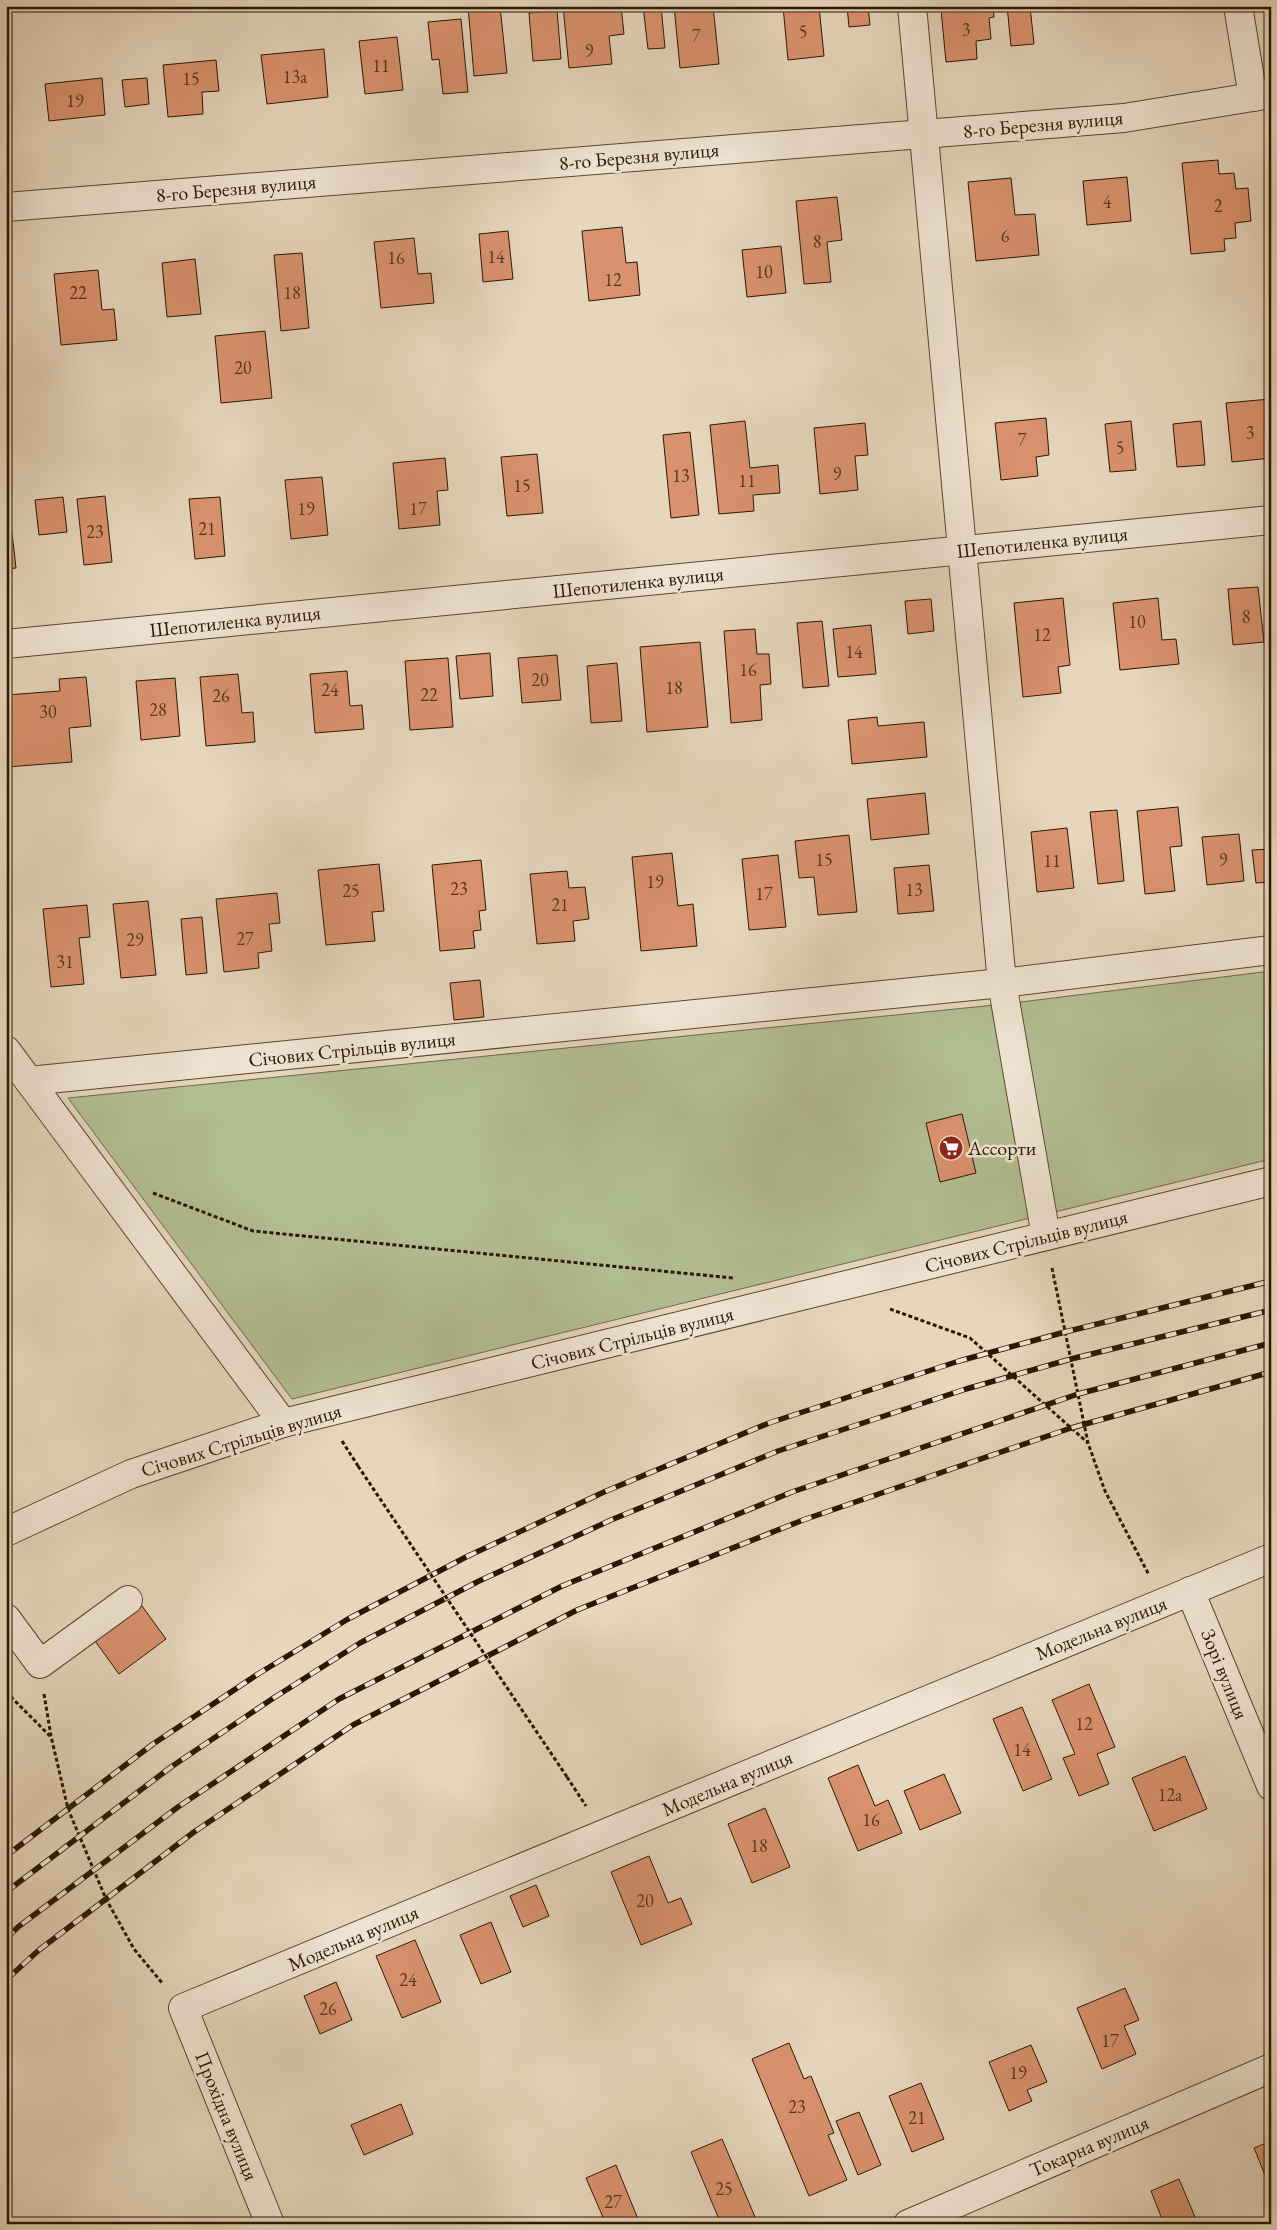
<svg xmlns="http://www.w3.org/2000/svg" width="1277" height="2230" font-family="'EB Garamond',serif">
<rect width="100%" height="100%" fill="#e6d6bc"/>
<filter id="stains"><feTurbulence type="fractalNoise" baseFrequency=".004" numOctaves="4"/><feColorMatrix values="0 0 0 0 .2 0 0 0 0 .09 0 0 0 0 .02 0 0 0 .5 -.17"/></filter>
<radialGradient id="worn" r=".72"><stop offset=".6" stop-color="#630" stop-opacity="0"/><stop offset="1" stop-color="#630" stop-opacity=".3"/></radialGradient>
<polygon fill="#b2be92" stroke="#6e6a4a" points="1271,971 1271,1159 292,1399 68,1098 1005,1004"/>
<g fill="#da926e" stroke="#291702">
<polygon points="468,6 500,6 507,73 474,76"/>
<polygon points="563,6 621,6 624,34 609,36 612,64 569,68"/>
<polygon points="643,6 661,6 665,48 648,49"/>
<polygon points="674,6 713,6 719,64 680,68"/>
<polygon points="783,6 819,6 824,56 788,60"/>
<polygon points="847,6 868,6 870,25 849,27"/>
<polygon points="967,6 993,6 994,17 989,18 991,39 976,41 977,59 946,62 941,10"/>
<polygon points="1007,6 1030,6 1034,44 1011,46"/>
<polygon points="557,10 561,59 533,61 529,13"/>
<polygon points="461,19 468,92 443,94 439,59 432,60 428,22"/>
<polygon points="397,37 403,90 365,94 359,41"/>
<polygon points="324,49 328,97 267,104 261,55"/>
<polygon points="216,60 219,91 202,92 203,114 168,117 163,65"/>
<polygon points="7,66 11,106 6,106 6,67"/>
<polygon points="102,78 105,115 49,121 45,84"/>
<polygon points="147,78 149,104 125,107 122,80"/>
<polygon points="1218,160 1219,174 1234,173 1236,189 1248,188 1251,221 1235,223 1236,238 1224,239 1225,251 1191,254 1182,163"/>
<polygon points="1127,177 1131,221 1087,225 1083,181"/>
<polygon points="1011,178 1015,215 1035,214 1039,255 976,261 968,182"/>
<polygon points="837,197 842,240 827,242 831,282 804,284 796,201"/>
<polygon points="622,227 626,263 637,262 640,295 589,301 582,231"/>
<polygon points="508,231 513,279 483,282 479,234"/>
<polygon points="414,238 418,274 431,273 434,303 381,308 374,242"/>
<polygon points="781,246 786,293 747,297 742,250"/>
<polygon points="302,253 309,328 281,331 274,255"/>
<polygon points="195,259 201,314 167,317 162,263"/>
<polygon points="98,270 102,310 114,309 117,340 61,345 54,274"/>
<polygon points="265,331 272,398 221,403 215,336"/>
<polygon points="1270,399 1271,458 1232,462 1226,403"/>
<polygon points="1046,418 1049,455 1036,457 1038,476 1001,480 995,423"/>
<polygon points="745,421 750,468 778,465 780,493 753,495 754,511 719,514 710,425"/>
<polygon points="1131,421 1136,470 1110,472 1105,424"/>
<polygon points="1201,421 1205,465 1177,467 1173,424"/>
<polygon points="865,423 868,455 855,456 858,490 820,494 814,428"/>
<polygon points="690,432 699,515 671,518 663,435"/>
<polygon points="537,454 543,513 507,516 501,457"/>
<polygon points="445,458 448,490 437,491 440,525 399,529 393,463"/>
<polygon points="322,477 328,535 291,539 285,480"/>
<polygon points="105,496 112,562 84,565 77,499"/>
<polygon points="63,497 67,532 39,535 35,500"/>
<polygon points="220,497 225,556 195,559 189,499"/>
<polygon points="6,515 10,515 16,568 6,569"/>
<polygon points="1258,587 1264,642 1233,645 1228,589"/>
<polygon points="1063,598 1070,665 1058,667 1061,693 1023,697 1014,603"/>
<polygon points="1158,598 1162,640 1176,639 1179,664 1120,670 1113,603"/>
<polygon points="931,599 934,631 908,634 905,601"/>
<polygon points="822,621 829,686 803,688 797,623"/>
<polygon points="871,625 876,674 838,677 833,629"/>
<polygon points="755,629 757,654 769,654 771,684 760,685 762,720 731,723 724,631"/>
<polygon points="700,642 708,727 647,732 640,647"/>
<polygon points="490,653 493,696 460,699 456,656"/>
<polygon points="557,655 561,700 522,703 518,658"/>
<polygon points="448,658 453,727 410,730 405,661"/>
<polygon points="617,663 622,721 591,723 587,666"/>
<polygon points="347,671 350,706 362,705 364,729 315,733 310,674"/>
<polygon points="238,674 242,713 253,712 255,742 206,746 200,677"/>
<polygon points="86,677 91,726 69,728 72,762 6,767 6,695 60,691 59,679"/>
<polygon points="175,678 180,736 141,740 136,681"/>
<polygon points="877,717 878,726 924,722 927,757 852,764 848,720"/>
<polygon points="925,793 929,834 871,840 867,799"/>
<polygon points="1178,807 1182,846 1170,847 1175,891 1145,894 1137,811"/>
<polygon points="1117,810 1124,881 1098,884 1090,812"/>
<polygon points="1067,828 1074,888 1037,892 1031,832"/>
<polygon points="1239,834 1244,881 1207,885 1202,837"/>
<polygon points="849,835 857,912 818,915 814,877 799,878 795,841"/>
<polygon points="1271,849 1271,882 1256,883 1252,850"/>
<polygon points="672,853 678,906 693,904 697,946 641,951 632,857"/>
<polygon points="778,855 786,927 749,930 742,859"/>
<polygon points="481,860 486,910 479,911 481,930 473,931 475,948 440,951 432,865"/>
<polygon points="379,864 384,911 372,912 375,941 326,945 318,870"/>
<polygon points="929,865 934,911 898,914 894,868"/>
<polygon points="567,871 569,888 585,887 589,919 573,921 575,941 537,944 530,874"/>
<polygon points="277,893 280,923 269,924 272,951 258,953 259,968 224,972 216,899"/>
<polygon points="148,901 156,975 121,978 113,904"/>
<polygon points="87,905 90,937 79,938 84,984 51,987 43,909"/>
<polygon points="202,917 207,973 186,975 181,919"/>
<polygon points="480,980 484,1017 454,1020 450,983"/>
<polygon points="962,1114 976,1173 940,1182 926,1123"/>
<polygon points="142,1606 166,1639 119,1674 95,1641"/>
<polygon points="1089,1684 1115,1747 1097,1754 1109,1784 1079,1796 1063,1758 1075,1754 1052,1700"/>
<polygon points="1022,1707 1052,1779 1023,1791 993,1719"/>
<polygon points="1185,1756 1207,1809 1154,1831 1132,1778"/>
<polygon points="858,1765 875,1806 888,1800 902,1833 858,1851 828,1778"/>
<polygon points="944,1774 961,1813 920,1830 904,1791"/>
<polygon points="765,1808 790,1867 752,1883 728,1824"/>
<polygon points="649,1856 668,1903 681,1898 692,1924 641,1945 611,1872"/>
<polygon points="536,1885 549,1916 523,1927 510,1896"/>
<polygon points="491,1922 511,1972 481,1984 460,1935"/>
<polygon points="415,1940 441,2002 402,2018 376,1956"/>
<polygon points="336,1982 352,2020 320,2034 304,1996"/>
<polygon points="1125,1988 1139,2020 1124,2026 1136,2054 1102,2069 1077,2008"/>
<polygon points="789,2043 804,2079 811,2076 834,2133 828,2135 847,2180 809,2196 752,2059"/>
<polygon points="1031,2045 1047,2082 1027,2090 1032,2101 1009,2111 989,2062"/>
<polygon points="921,2083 944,2139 912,2152 889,2096"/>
<polygon points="401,2104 413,2134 364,2155 351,2125"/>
<polygon points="859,2112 881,2165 858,2175 836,2121"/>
<polygon points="722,2139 758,2224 721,2224 691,2152"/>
<polygon points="1271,2141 1271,2190 1254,2148"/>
<polygon points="616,2165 640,2224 606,2224 586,2178"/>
<polygon points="1179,2179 1198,2224 1164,2224 1151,2191"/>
</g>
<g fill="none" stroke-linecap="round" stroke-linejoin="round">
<defs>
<g id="minor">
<polyline points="912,6 1002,983 1046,1236"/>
<polyline points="1238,6 1253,97"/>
<polyline points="6,207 1124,118 1271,94"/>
<polyline points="6,644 1271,520"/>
<polyline points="6,1050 283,1423"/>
<polyline points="29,1081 1002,983 1271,950"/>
<polyline points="6,1532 131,1474 283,1423 1271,1181"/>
<polyline points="1190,1591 1271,1786"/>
<polyline points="6,1618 40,1664 128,1600"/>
<polyline points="270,2224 183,2008 1271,1558"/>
<polyline points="908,2224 1271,2068"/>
</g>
</defs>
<use href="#minor" stroke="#584730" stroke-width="30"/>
<g stroke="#291702" stroke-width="3" stroke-dasharray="4 2.5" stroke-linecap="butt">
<polyline points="153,1193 253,1231 733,1278"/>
<polyline points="1052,1268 1088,1443 1105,1491 1149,1575"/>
<polyline points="890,1309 970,1338 1088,1443"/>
<polyline points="342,1441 358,1466"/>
<polyline points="6,1692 50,1736"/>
<polyline points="44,1694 51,1736 68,1809 79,1835 106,1899 134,1949 163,1984"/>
<polyline points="567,1777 586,1806"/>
</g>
<use href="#minor" stroke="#efe4d3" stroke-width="28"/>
<defs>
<g id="rail">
<polyline points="6,1856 153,1744 258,1674 348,1619 466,1557 604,1492 769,1423 959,1361 1065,1332 1271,1281"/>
<polyline points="6,1892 171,1767 272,1699 360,1643 479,1581 611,1520 778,1451 966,1389 1071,1359 1271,1310"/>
<polyline points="6,1939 18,1927 178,1807 339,1699 562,1586 792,1492 1078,1394 1271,1343"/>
<polyline points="6,1980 39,1950 194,1832 353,1725 577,1610 803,1520 1071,1428 1271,1372"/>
</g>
</defs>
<use href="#rail" stroke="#291702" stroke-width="5.5"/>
<use href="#rail" stroke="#efe4d3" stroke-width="4" stroke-dasharray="11" stroke-linecap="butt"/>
<polyline stroke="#291702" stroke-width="3" stroke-dasharray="4 2.5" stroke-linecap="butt" points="358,1466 567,1777"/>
</g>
<defs>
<symbol id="supermarket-disc" viewBox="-11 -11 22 22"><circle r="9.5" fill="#8f2418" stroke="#efe4d3"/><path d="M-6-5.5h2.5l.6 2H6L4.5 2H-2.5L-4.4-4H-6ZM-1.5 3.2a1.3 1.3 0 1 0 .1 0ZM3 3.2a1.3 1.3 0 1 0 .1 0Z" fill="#fff"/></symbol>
</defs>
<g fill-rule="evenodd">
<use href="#supermarket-disc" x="937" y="1134" width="28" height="28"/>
</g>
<g text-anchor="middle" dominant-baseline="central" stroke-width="5" stroke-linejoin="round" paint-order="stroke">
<g font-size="18" fill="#55361d">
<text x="966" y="29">3</text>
<text x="803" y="31">5</text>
<text x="696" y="35">7</text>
<text x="589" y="50">9</text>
<text x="381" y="65">11</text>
<text x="295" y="76">13а</text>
<text x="191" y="78">15</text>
<text x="75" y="100">19</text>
<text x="1107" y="201">4</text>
<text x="1218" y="205">2</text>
<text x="1005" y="235">6</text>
<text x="817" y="241">8</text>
<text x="496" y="256">14</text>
<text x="396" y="257">16</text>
<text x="764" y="271">10</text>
<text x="613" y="279">12</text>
<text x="78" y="292">22</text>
<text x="292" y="292">18</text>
<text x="243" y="367">20</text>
<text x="1250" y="432">3</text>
<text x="1022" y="439">7</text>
<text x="1120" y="447">5</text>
<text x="837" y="473">9</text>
<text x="681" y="475">13</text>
<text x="747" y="480">11</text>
<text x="522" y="485">15</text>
<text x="306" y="508">19</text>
<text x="418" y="508">17</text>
<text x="207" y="528">21</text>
<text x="95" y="531">23</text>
<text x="1246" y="616">8</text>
<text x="1137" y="621">10</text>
<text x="1042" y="634">12</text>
<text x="854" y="651">14</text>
<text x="748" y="669">16</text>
<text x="540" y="679">20</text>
<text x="674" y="687">18</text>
<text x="330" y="689">24</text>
<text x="429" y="694">22</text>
<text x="221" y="695">26</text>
<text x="158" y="709">28</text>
<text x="48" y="711">30</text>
<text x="824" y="859">15</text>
<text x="1223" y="859">9</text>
<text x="1052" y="860">11</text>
<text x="655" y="881">19</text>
<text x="459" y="888">23</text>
<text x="914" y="889">13</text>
<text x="351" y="890">25</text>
<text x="764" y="893">17</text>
<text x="560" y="904">21</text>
<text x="245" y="938">27</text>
<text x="135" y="939">29</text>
<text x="65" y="961">31</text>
<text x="1084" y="1723">12</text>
<text x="1022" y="1749">14</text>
<text x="1170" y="1794">12а</text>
<text x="871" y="1819">16</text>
<text x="759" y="1845">18</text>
<text x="645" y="1900">20</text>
<text x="408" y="1979">24</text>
<text x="328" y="2008">26</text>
<text x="1110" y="2040">17</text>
<text x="1018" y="2072">19</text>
<text x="797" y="2106">23</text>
<text x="917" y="2117">21</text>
<text x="724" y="2188">25</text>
<text x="613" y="2201">27</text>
</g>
<g font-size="20" fill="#291702" stroke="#efe4d3">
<text transform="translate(1043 124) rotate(-5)">8-го Березня вулиця</text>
<text transform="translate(639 156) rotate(-5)">8-го Березня вулиця</text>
<text transform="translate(236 188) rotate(-5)">8-го Березня вулиця</text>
<text transform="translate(1042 542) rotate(-6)">Шепотиленка вулиця</text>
<text transform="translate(638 582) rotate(-6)">Шепотиленка вулиця</text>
<text transform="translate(235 621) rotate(-6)">Шепотиленка вулиця</text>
<text transform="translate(352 1049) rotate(-6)">Січових Стрільців вулиця</text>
<text transform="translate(1026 1241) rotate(-14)">Січових Стрільців вулиця</text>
<text transform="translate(632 1338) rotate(-14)">Січових Стрільців вулиця</text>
<text transform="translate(241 1440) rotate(-17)">Січових Стрільців вулиця</text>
<text transform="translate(1101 1628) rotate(-22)">Модельна вулиця</text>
<text transform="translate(1225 1674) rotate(68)">Зорі вулиця</text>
<text transform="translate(727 1783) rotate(-23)">Модельна вулиця</text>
<text transform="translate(353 1938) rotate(-23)">Модельна вулиця</text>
<text transform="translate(227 2116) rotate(68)">Прохідна вулиця</text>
<text transform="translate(1089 2146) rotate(-23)">Токарна вулиця</text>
</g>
<g font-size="20" fill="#291702" stroke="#efe4d3" text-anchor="start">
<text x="968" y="1148">Ассорти</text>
</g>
</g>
<rect width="1277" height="2230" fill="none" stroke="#e6d6bc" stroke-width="25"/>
<rect x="8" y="8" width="1262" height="2215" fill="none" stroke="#291702" stroke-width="2.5"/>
<rect x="12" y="12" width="1252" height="2205" fill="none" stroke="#291702"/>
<rect width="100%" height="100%" filter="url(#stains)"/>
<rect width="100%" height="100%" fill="url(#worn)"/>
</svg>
